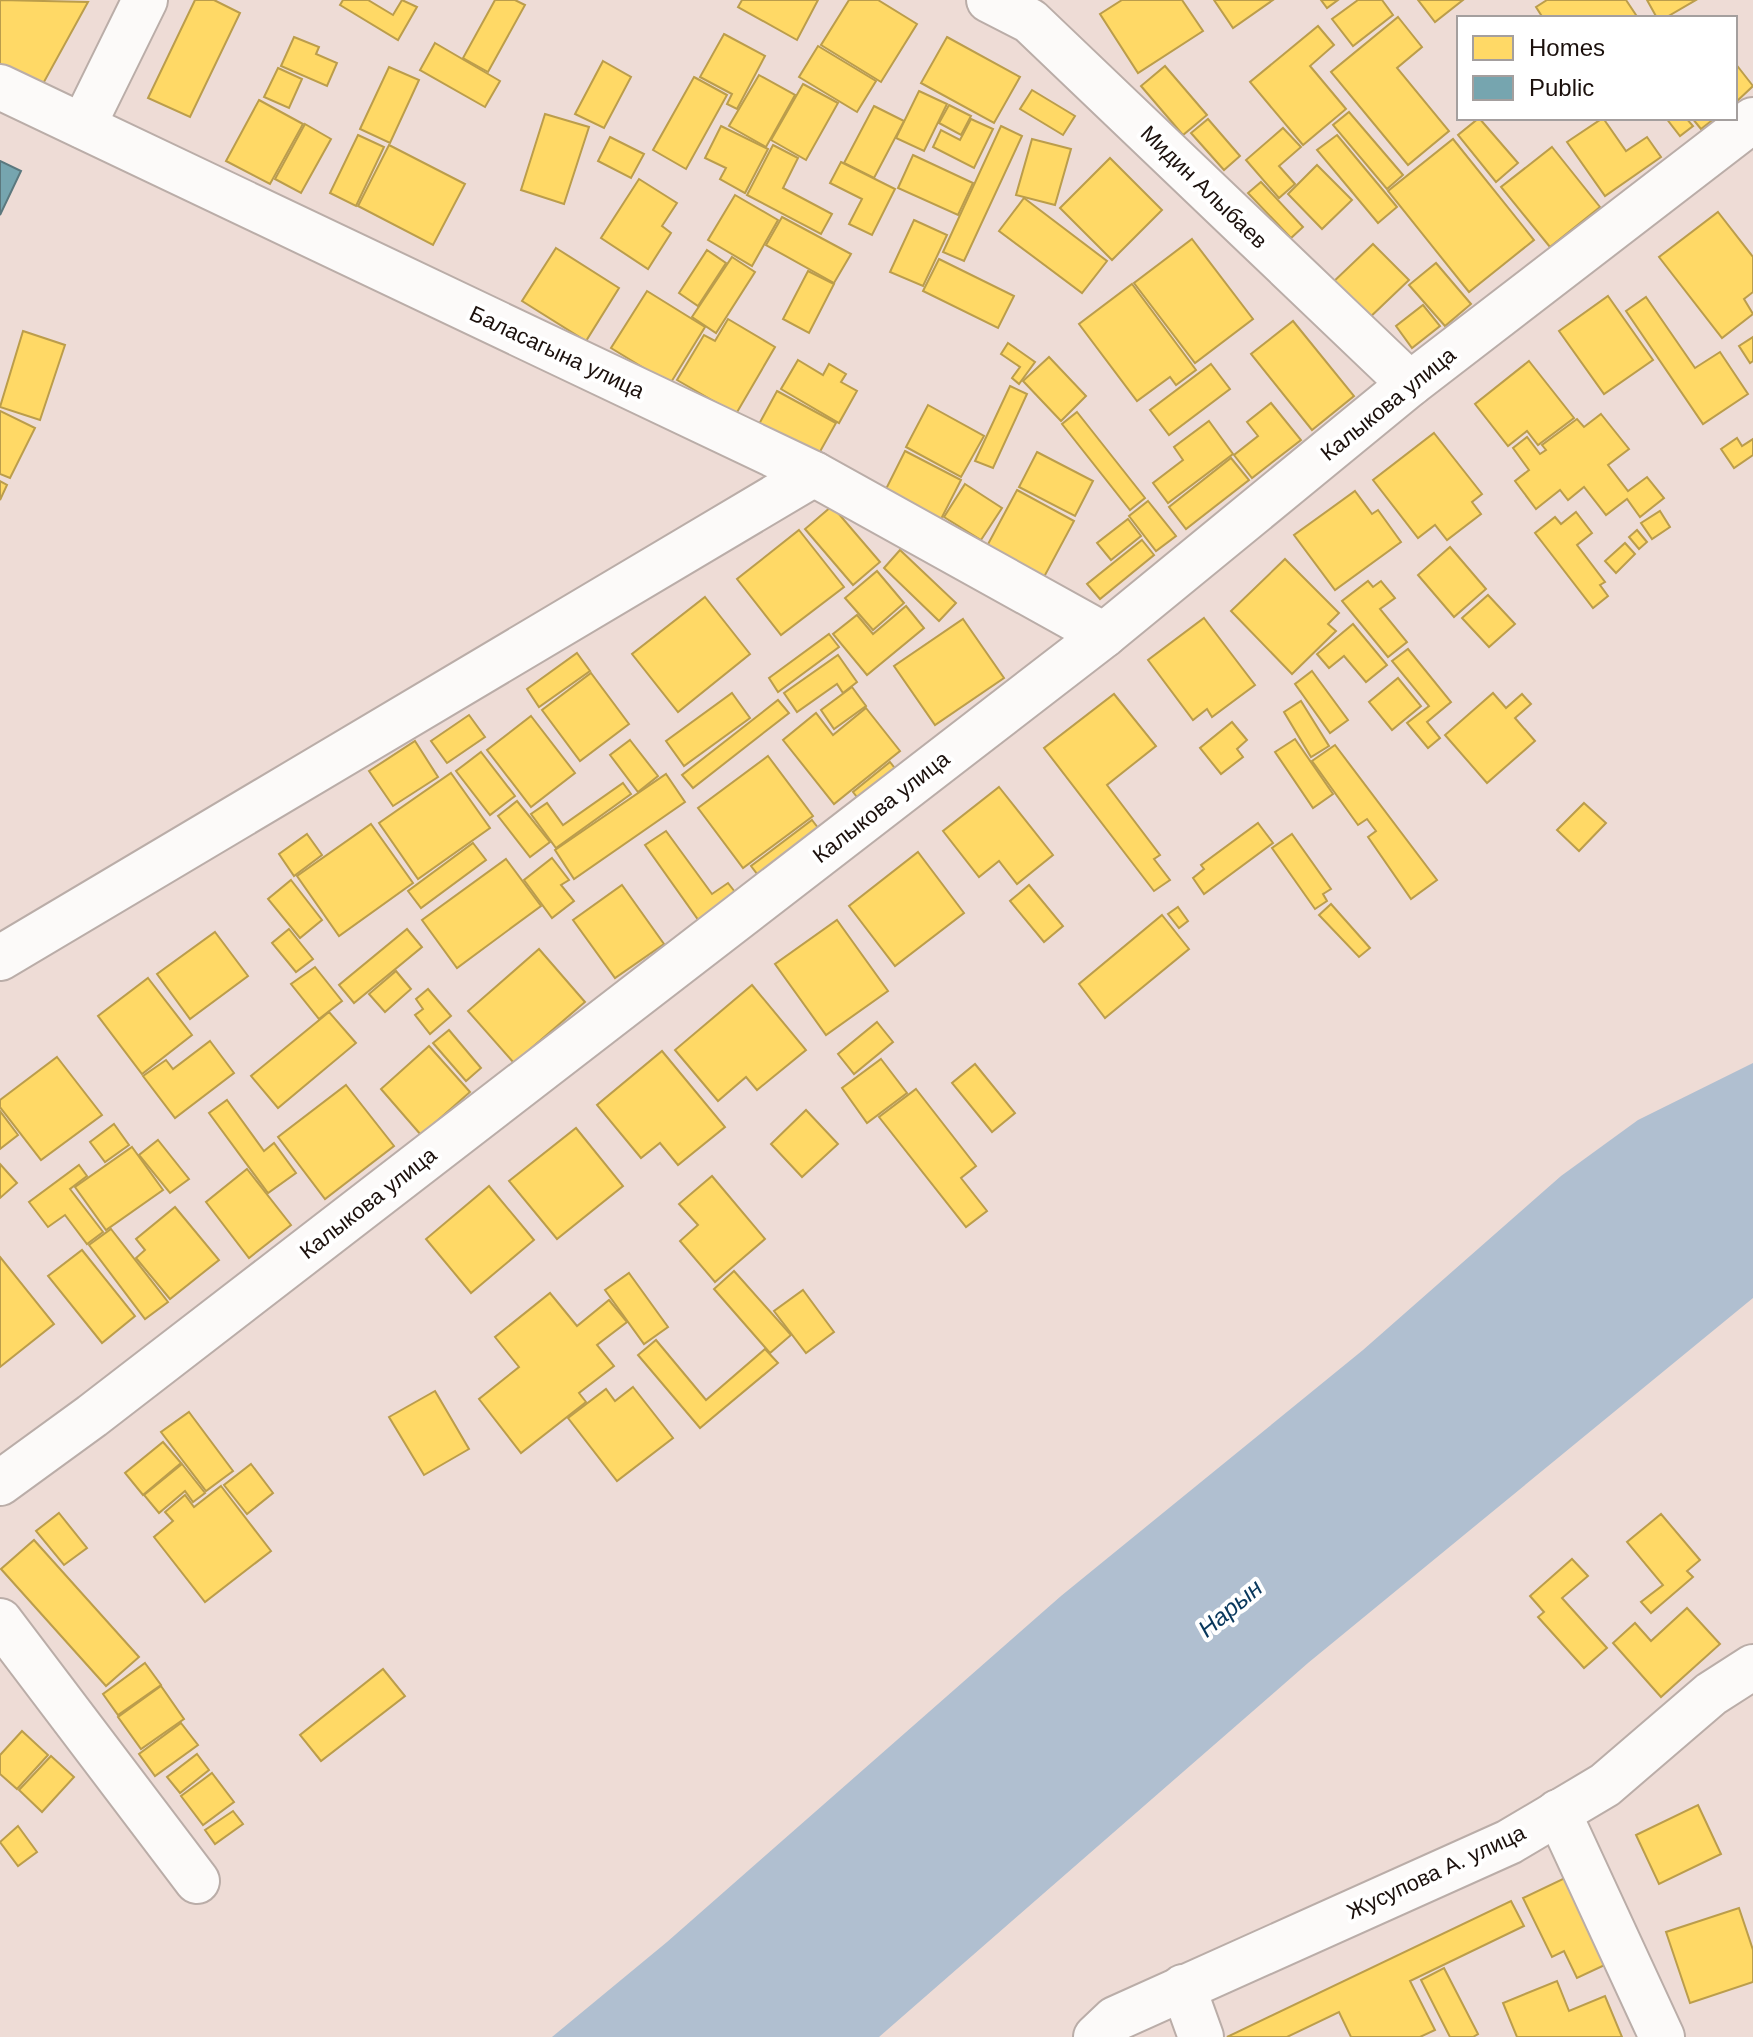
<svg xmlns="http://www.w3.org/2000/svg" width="1753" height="2037" font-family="Arial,sans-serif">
<rect width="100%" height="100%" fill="#eedcd6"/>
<polygon fill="#b0bfd0" points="1753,1063 1753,1298 1308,1663 879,2037 552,2037 667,1942 1061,1596 1363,1350 1561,1176 1638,1120"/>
<g fill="#ffd966" stroke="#bb9d4b" stroke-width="2">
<polygon points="0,0 88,2 39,91 0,70"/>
<polygon points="195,0 214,0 240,13 190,117 148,98"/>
<polygon points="343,0 368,0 393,15 402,0 417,7 398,40 340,5"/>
<polygon points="495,0 515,0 525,5 488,72 463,58"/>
<polygon points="742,0 818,0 797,40 738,7"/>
<polygon points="849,0 878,0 917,24 881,82 821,45"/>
<polygon points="1122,0 1182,0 1203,31 1138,73 1100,14"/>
<polygon points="1214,0 1273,0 1233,28"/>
<polygon points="1321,0 1338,0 1327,8"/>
<polygon points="1358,0 1382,0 1393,15 1353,46 1332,19"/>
<polygon points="1418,0 1463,0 1435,22"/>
<polygon points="1547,0 1626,0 1638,18 1543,18 1536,7"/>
<polygon points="1647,0 1696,0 1665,18 1657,18"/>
<polygon points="1398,17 1422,47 1397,68 1449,131 1408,165 1331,72"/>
<polygon points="1318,26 1334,45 1310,66 1346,109 1303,145 1250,82"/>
<polygon points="724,34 765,56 737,109 727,104 732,94 700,77"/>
<polygon points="294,37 319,47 316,54 337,63 327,86 281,66"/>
<polygon points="947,37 1020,77 994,123 921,83"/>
<polygon points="435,43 500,81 485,107 420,70"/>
<polygon points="818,46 876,81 857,112 799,77"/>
<polygon points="603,61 631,77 604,128 575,114"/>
<polygon points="1735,63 1753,86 1735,103"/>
<polygon points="1165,66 1207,115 1183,135 1141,86"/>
<polygon points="389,67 419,80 390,143 360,129"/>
<polygon points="278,68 302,79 289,108 264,97"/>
<polygon points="759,75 795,95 766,147 729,126"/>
<polygon points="694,77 727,95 686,169 653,150"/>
<polygon points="803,84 838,103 806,160 771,140"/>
<polygon points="1032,90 1075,116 1063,135 1020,109"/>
<polygon points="919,91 947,104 924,151 896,138"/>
<polygon points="259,100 303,124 270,184 226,161"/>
<polygon points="949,105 971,116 961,135 939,123"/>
<polygon points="874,106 904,121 874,178 844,163"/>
<polygon points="1349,112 1403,175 1387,189 1333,125"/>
<polygon points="545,114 589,127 564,204 521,190"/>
<polygon points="1479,118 1518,163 1496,182 1458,135"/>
<polygon points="1603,118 1626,151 1647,137 1661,157 1605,196 1567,142"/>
<polygon points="1666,118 1686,118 1693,126 1680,136"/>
<polygon points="1692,118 1715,118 1701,129"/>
<polygon points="971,119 993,129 974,168 933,147 941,130 960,140"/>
<polygon points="1208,119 1240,156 1224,170 1191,133"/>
<polygon points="305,124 331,139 301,193 275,179"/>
<polygon points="721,126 768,149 745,193 720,179 726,168 705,158"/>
<polygon points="1001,126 1022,136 964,261 943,252"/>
<polygon points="1283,128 1301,147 1279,166 1295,184 1279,198 1246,160"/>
<polygon points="358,135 384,147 356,206 330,193"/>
<polygon points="1337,135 1397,207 1378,223 1317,150"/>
<polygon points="610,137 644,154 631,178 598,161"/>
<polygon points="1032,139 1071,149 1055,205 1016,195"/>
<polygon points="1453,139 1534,240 1469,292 1388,191"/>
<polygon points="389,145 465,184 433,245 358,206"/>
<polygon points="773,145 798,158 783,188 832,214 821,234 747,195"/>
<polygon points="1552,147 1600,207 1550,247 1501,187"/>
<polygon points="913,155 973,183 958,215 898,188"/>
<polygon points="1110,158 1162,210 1112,260 1060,208"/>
<polygon points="841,162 895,189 872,235 849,224 862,199 830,183"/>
<polygon points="1317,165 1352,200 1322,229 1288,194"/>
<polygon points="639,179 677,203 662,226 671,233 648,269 601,238"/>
<polygon points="1261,182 1303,227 1291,238 1248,193"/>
<polygon points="735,195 778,220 752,266 708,240"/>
<polygon points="1024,198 1107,261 1082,293 999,231"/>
<polygon points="1718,212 1753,257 1753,292 1744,299 1753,314 1722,338 1659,257"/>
<polygon points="782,217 851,254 834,283 766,245"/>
<polygon points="914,220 947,235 923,286 890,272"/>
<polygon points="1192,239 1253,319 1195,363 1134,283"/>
<polygon points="1373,244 1409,280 1366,321 1330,285"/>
<polygon points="556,248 619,288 586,341 522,301"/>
<polygon points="707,250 726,263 698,306 679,293"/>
<polygon points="732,257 755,272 716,333 692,317"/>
<polygon points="939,259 1014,296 998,328 923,291"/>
<polygon points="1436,263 1471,304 1445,326 1409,285"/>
<polygon points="808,271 834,284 809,333 783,319"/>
<polygon points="1132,284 1196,370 1176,385 1170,377 1137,401 1079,324"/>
<polygon points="647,291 705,327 670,384 611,348"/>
<polygon points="1608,296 1653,360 1604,394 1559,331"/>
<polygon points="1646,297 1695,368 1720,352 1748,394 1703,424 1626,311"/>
<polygon points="1423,305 1440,326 1412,348 1396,326"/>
<polygon points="728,319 775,347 736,414 677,380 704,335 715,341"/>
<polygon points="1293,321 1354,396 1312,430 1251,354"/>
<polygon points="23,331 65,345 40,420 0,407"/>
<polygon points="1753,337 1753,361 1750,363 1739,346"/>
<polygon points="1008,343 1035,362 1019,384 1012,378 1020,367 1001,354"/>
<polygon points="1049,357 1086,396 1061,421 1023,381"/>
<polygon points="798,360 823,375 829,364 846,374 841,382 857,391 839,423 781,389"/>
<polygon points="1529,361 1574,418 1538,445 1527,431 1508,446 1475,404"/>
<polygon points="1211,364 1230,389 1169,435 1150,410"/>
<polygon points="1010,386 1027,394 993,468 975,461"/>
<polygon points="777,391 836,423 817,457 758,426"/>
<polygon points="1271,403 1301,440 1252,478 1234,455 1258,436 1247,422"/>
<polygon points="928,405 984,436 961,477 906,447"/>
<polygon points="0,411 35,428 10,478 0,474"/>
<polygon points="1077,412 1145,498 1130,510 1062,424"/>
<polygon points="1601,414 1629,449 1608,465 1628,491 1647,477 1664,498 1640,517 1627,499 1606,515 1584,487 1568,500 1560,490 1536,509 1515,481 1529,470 1513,448 1527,437 1540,454 1546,450 1542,445 1577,419 1584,427"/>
<polygon points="1209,421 1233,454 1168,503 1153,483 1183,460 1174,447"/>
<polygon points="1434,433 1482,494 1472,502 1481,514 1447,540 1435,525 1418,538 1373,480"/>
<polygon points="1737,438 1742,446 1753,439 1753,455 1734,468 1721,449"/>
<polygon points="905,451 961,480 941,519 885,491"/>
<polygon points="1037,452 1093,481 1075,516 1019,487"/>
<polygon points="1231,458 1249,480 1186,529 1169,507"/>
<polygon points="0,481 7,485 0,500"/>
<polygon points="965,484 1002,508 981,540 944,517"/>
<polygon points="1017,490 1074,521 1044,577 987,546"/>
<polygon points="1355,491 1372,514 1378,510 1401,542 1335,590 1294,535"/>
<polygon points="1148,501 1176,536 1156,551 1129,516"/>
<polygon points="832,506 880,562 853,585 805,529"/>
<polygon points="1660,511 1670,527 1652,539 1641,523"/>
<polygon points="1576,512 1592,533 1577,545 1605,582 1600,585 1608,596 1593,608 1535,533 1555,517 1561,524"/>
<polygon points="1128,519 1141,536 1111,560 1097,543"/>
<polygon points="799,530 844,587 781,635 737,579"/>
<polygon points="1637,530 1647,542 1639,549 1629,537"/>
<polygon points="1142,540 1154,555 1100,599 1087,584"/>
<polygon points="1625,543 1635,554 1616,573 1605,561"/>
<polygon points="1450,547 1486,589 1454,617 1418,575"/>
<polygon points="900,550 956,603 939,621 884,568"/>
<polygon points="1285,559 1339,613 1328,624 1336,631 1292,674 1231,611"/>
<polygon points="877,571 904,603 873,630 845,598"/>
<polygon points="1368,581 1373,587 1381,581 1395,598 1380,609 1407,642 1388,657 1342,601"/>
<polygon points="1488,595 1515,624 1489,647 1462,618"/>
<polygon points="705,597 750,654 678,712 632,654"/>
<polygon points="906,606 924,628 867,675 833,634 857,615 873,634"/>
<polygon points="1204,618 1255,685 1212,717 1207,709 1193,720 1148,660"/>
<polygon points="963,619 1004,678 935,725 894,666"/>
<polygon points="1353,624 1387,665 1366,682 1344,656 1329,668 1317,654"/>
<polygon points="829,634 839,647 778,692 769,678"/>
<polygon points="1408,649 1451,702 1427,722 1440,738 1428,748 1407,723 1429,706 1392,661"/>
<polygon points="577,653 590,671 539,707 527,689"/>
<polygon points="838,655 857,682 843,693 837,684 797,712 784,693"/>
<polygon points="1312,671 1348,720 1330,733 1295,684"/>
<polygon points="591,673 629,724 580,761 542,710"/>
<polygon points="1398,678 1421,706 1392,730 1369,702"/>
<polygon points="852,687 866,706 834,729 821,710"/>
<polygon points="732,693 750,718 684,766 666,741"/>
<polygon points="1493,693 1506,708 1522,694 1531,704 1515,718 1535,741 1487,783 1445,735"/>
<polygon points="1114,694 1156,746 1107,785 1160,855 1154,859 1170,880 1154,891 1044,748"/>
<polygon points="778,700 789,713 693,788 682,775"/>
<polygon points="1301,701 1329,746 1311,757 1284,712"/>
<polygon points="866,708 900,751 834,804 783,740 816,713 833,735"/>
<polygon points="469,715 485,737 447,763 431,741"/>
<polygon points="531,716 575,773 531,807 487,750"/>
<polygon points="1232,722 1247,740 1237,749 1243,757 1221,774 1200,748"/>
<polygon points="1295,739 1333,794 1313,808 1275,752"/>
<polygon points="630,740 658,776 638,792 610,755"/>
<polygon points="415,741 438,777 393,806 369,771"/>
<polygon points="1335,745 1437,880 1411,899 1368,837 1376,831 1367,819 1358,825 1312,761"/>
<polygon points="481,752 515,796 490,815 456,771"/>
<polygon points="768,756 813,816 743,868 698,808"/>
<polygon points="890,762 904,780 867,810 853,792"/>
<polygon points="451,773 490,828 418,879 379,823"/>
<polygon points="666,774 685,802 574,879 555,850"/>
<polygon points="623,783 631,794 556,848 531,814 547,803 563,825"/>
<polygon points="999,787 1053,855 1017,884 999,861 979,877 943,831"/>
<polygon points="517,801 550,842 530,857 498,816"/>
<polygon points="1584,803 1606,823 1579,851 1557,830"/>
<polygon points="812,820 825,837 764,883 751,866"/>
<polygon points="1258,823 1273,843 1204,894 1193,878 1204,869 1201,865"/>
<polygon points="371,824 413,883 339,936 297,876"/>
<polygon points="666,831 712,894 728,883 742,901 704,928 645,845"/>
<polygon points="307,834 322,855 294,876 279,854"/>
<polygon points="1292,834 1331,889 1323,894 1327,901 1315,909 1272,848"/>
<polygon points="473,843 486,860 421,908 408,891"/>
<polygon points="918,852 964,913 895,966 849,906"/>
<polygon points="552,858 569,880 561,885 574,901 552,918 524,880"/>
<polygon points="506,859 541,906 457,968 422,920"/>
<polygon points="291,880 322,920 300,938 268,899"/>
<polygon points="622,885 664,944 615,978 573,920"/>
<polygon points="1029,885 1063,926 1044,942 1010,901"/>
<polygon points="1331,904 1370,948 1359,957 1319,915"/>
<polygon points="1178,907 1188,921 1179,928 1168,914"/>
<polygon points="1162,915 1189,949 1105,1018 1079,984"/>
<polygon points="837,920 888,991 826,1035 775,964"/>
<polygon points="289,929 313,959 296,972 272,943"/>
<polygon points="407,929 422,947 354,1003 339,985"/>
<polygon points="215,932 248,976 190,1019 157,974"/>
<polygon points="539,949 585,1002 514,1063 468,1011"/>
<polygon points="315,967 342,1001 319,1019 291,984"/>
<polygon points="396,971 411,989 385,1012 369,994"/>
<polygon points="148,978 192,1035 142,1074 98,1016"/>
<polygon points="752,985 806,1050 757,1090 746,1077 718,1101 675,1050"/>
<polygon points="428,989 451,1016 430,1034 415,1015 423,1009 416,999"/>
<polygon points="329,1012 356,1043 278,1108 251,1076"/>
<polygon points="877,1022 893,1042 854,1074 838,1054"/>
<polygon points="449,1030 481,1068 466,1081 433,1043"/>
<polygon points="210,1041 234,1073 175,1118 143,1076 166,1060 173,1069"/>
<polygon points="429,1046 470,1092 421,1135 381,1089"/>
<polygon points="662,1051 725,1127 678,1165 660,1143 641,1158 597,1105"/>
<polygon points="57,1057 102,1115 41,1160 0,1107 0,1100"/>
<polygon points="881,1059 907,1093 867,1123 842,1088"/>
<polygon points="975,1064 1015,1113 992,1132 952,1083"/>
<polygon points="346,1085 394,1146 325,1199 278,1137"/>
<polygon points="916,1089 976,1166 961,1178 987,1211 966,1227 879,1117"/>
<polygon points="227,1100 264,1151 274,1143 296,1173 268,1193 209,1113"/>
<polygon points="806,1110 838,1144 802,1177 771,1144"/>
<polygon points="0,1111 18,1135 0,1149"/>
<polygon points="114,1124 129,1145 105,1162 90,1142"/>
<polygon points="576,1128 623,1186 557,1239 509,1181"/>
<polygon points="158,1140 189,1179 170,1193 139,1155"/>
<polygon points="132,1147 163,1190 106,1230 75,1187"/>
<polygon points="0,1164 17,1183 0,1198"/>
<polygon points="79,1165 87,1176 70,1189 103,1232 87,1244 65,1215 48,1227 29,1202"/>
<polygon points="247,1169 291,1225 249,1258 206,1202"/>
<polygon points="712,1176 765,1239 715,1282 680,1241 698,1225 679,1204"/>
<polygon points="489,1186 534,1240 471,1293 426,1239"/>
<polygon points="175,1207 219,1260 170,1299 136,1258 145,1250 136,1239"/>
<polygon points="111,1229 168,1302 145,1319 89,1245"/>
<polygon points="82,1250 135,1316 102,1343 48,1276"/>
<polygon points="0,1257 54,1324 0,1367"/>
<polygon points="734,1271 791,1335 770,1353 714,1289"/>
<polygon points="629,1273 668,1327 644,1344 605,1290"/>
<polygon points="803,1290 834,1332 806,1353 774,1311"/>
<polygon points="550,1293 577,1326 609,1300 627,1322 597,1345 614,1366 579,1393 586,1402 521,1453 479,1399 519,1367 495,1337"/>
<polygon points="656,1340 706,1400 765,1349 778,1363 700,1428 638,1355"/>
<polygon points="633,1387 673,1438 617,1481 568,1418 606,1389 615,1401"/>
<polygon points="435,1391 469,1449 424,1475 389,1417"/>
<polygon points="189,1412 233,1471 206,1491 161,1432"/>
<polygon points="163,1442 181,1463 143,1495 125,1473"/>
<polygon points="182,1464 205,1493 193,1502 185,1491 159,1513 144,1495"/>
<polygon points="251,1464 273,1493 247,1514 224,1485"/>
<polygon points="221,1486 271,1551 205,1602 154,1537 173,1521 165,1512 185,1495 194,1507"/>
<polygon points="59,1513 87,1548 64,1565 36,1531"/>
<polygon points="1661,1514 1700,1560 1687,1571 1693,1577 1651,1613 1641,1602 1663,1585 1627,1542"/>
<polygon points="34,1540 139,1657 106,1686 1,1569"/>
<polygon points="1572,1559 1588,1576 1562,1598 1607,1648 1584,1668 1538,1617 1544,1612 1530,1596"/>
<polygon points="1687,1608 1720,1644 1661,1697 1613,1643 1635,1623 1651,1641"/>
<polygon points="145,1663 161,1685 118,1715 103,1694"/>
<polygon points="383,1669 405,1696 321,1761 300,1735"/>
<polygon points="161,1686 184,1719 141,1749 118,1717"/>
<polygon points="181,1723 198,1745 155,1776 139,1754"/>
<polygon points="22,1731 48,1755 17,1789 0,1774 0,1755"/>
<polygon points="197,1754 209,1770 180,1793 167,1777"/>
<polygon points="51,1756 74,1777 42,1812 19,1790"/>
<polygon points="212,1773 234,1802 203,1825 181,1796"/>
<polygon points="1698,1805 1721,1854 1659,1884 1636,1835"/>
<polygon points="233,1811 243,1824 215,1844 205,1830"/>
<polygon points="18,1826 37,1852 18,1866 0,1842"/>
<polygon points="1567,1877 1609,1963 1577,1978 1564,1951 1552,1957 1523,1898"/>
<polygon points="1511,1901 1524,1926 1410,1981 1435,2030 1420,2037 1351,2037 1339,2012 1287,2037 1227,2037"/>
<polygon points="1739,1908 1753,1950 1753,1982 1690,2003 1666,1932"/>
<polygon points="1444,1968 1478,2034 1473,2037 1450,2037 1421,1980"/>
<polygon points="1557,1981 1569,2011 1605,1996 1622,2037 1517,2037 1503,2003"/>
</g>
<polygon fill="#76a5af" stroke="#5b787e" stroke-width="2" points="0,161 21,171 0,215"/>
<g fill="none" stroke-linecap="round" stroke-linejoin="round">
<defs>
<g id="minor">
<polyline points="989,0 1030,21 1410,384"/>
<polyline points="0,87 814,474 1104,635"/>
<polyline points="83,126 145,0"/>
<polyline points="0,958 814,474"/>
<polyline points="0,1483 92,1416 1104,635 1410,384 1753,120"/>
<polyline points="0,1621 197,1881"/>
<polyline points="1558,1812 1662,2037"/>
<polyline points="1183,1987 1201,2037"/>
<polyline points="1096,2037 1115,2019 1509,1842 1605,1785 1711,1694 1753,1667"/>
</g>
</defs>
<use href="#minor" stroke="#baada8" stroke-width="48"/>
<use href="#minor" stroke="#fcfaf9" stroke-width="44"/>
</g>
<g text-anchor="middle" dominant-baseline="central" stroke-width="8" stroke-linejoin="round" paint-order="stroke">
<g font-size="22" fill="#1b100c" stroke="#fff">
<text transform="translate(1204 187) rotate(44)">Мидин Алыбаев</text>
<text transform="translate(557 352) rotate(25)">Баласагына улица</text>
<text transform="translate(1388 404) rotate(-39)">Калыкова улица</text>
<text transform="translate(881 807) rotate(-38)">Калыкова улица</text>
<text transform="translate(368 1203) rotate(-38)">Калыкова улица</text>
<text transform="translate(1436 1872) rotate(-25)">Жусупова А. улица</text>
</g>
<g font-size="24" font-style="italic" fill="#08375c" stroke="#fff">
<text transform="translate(1230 1608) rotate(-40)">Нарын</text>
</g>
</g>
<rect x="1457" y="16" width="280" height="104" fill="#ffffff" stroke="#a49f9e" stroke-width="2"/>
<rect x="1473" y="36" width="40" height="24" fill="#ffd966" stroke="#a49f9e" stroke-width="2"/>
<text x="1529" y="56" font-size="24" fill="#1b100c">Homes</text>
<rect x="1473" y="76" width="40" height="24" fill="#76a5af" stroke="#a49f9e" stroke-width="2"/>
<text x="1529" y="96" font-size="24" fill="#1b100c">Public</text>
</svg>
